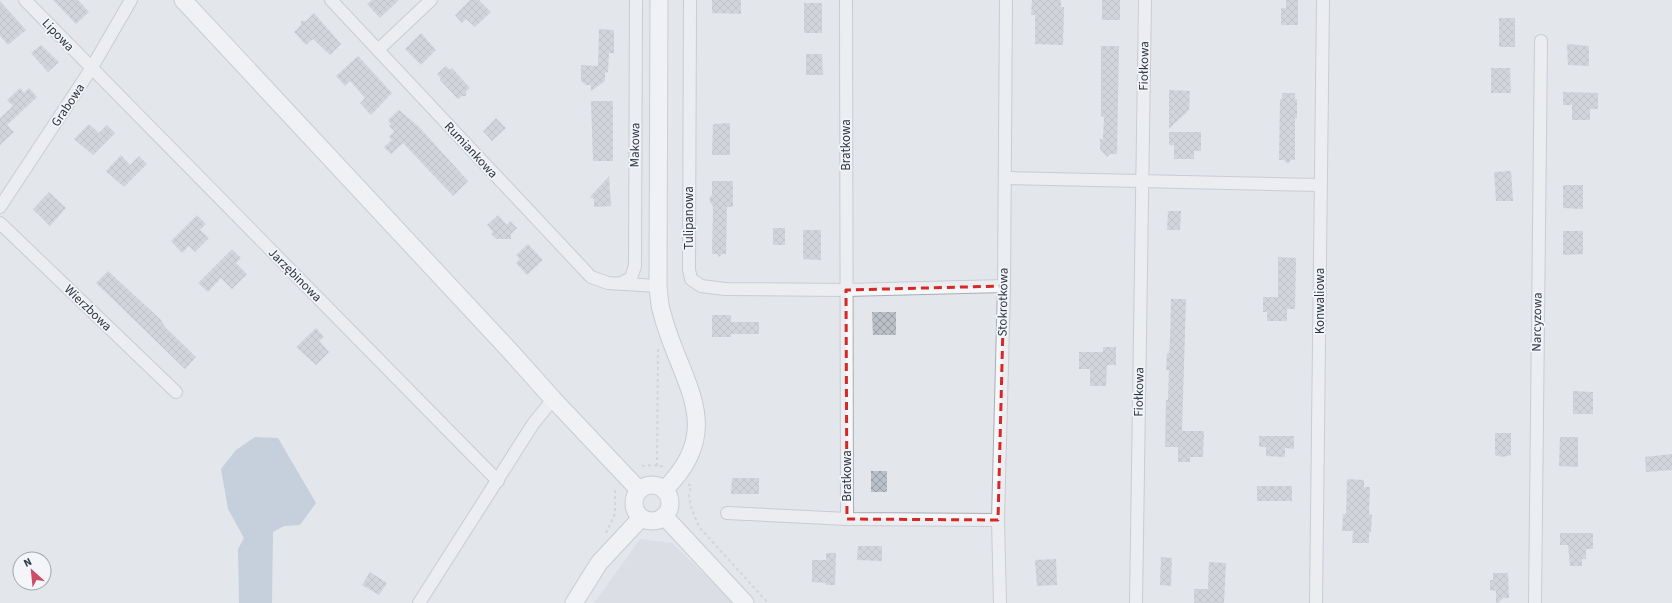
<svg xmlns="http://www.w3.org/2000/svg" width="1672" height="603" font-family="'Source Sans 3',sans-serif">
<defs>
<pattern id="building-cross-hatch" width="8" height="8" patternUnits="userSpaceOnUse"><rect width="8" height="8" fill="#bac0c7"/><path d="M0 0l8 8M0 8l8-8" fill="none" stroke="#979da3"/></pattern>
</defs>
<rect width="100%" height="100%" fill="#e3e6eb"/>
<polygon fill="#d1d6dc" points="640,539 672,543 734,603 594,603"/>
<polygon fill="#9fb6c9" points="255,437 278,438 316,503 300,525 284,526 273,532 272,603 239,603 238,549 244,538 228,509 221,469 236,450"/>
<g fill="url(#building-cross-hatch)">
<polygon points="53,0 78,0 89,12 76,24"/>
<polygon points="372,0 399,0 380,18 367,4"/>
<polygon points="470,0 479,0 491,12 475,27 466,19 462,23 455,15"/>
<polygon points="712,0 741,0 741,14 712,13"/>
<polygon points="1032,0 1061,0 1061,7 1064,7 1063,45 1035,44 1035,15 1031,15"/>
<rect x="1102" y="0" width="18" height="20"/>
<polygon points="1286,0 1298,0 1298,25 1281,25 1281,8 1286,8"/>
<polygon points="0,1 26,30 8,45 0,36"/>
<rect x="804" y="3" width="18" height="30"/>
<polygon points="314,13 341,44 330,55 313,39 306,45 294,32 301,25 301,21 306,21"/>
<rect x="1499" y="18" width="16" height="29"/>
<polygon points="599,29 614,30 614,53 609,53 608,72 605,73 605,81 591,91 591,85 586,85 581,81 581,65 598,66"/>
<polygon points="421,33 436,50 421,65 405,49"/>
<polygon points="1567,44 1589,46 1589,66 1568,65"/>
<polygon points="41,45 59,62 48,72 31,53"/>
<polygon points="1101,46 1119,46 1117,154 1110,154 1107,157 1100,149 1100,139 1103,139 1104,117 1101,117"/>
<polygon points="806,54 822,54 823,75 806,75"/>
<polygon points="358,56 392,93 371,115 360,103 365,98 350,81 345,86 336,76"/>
<polygon points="446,66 450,70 452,68 470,88 466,91 466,96 462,96 458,99 440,80 441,78 437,74"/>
<polygon points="1491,68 1510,68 1511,93 1491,93"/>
<polygon points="20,88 24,93 29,88 37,97 7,125 14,132 0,145 0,118 13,106 7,100"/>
<polygon points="1169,90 1190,91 1189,110 1169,129"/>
<polygon points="1563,92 1598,93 1598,109 1590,109 1590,120 1572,120 1572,105 1563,105"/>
<polygon points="1282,93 1295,93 1295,99 1297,99 1297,118 1295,118 1295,160 1291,160 1288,164 1284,160 1279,160 1280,99 1282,99"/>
<polygon points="591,101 613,101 613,161 593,161"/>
<polygon points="399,110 419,127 468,181 453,196 403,143 391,154 384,147 392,140 389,137 394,131 389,126 391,124 388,120"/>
<polygon points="496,118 506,128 492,141 483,131"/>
<polygon points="730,123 730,155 712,155 713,124"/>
<polygon points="89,124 99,133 107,125 115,133 93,155 74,139"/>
<polygon points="1169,132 1201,132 1201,151 1194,151 1194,159 1174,159 1174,145 1169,145"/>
<polygon points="121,155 130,165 139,156 147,164 124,187 106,171"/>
<polygon points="1511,171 1513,201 1496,201 1494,172"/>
<polygon points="609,176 611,206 594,207 594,199 590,197"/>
<polygon points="712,181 733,181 733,207 727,207 726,254 722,254 719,257 717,254 712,254 713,207 709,199 712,195"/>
<polygon points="1563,185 1583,185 1583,209 1563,208"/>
<polygon points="49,192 66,208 50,226 33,209"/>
<polygon points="1168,211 1181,211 1180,230 1167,230"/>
<polygon points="197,215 206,224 200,230 209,238 195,252 189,246 182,253 171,241"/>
<polygon points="498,215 507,225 510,221 517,228 511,234 511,239 496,239 491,234 493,232 487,225"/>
<rect x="773" y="228" width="12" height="17"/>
<polygon points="803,230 821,230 821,260 803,259"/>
<polygon points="1563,231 1583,231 1583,254 1563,255"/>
<polygon points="528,244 543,260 527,275 516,263 520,259 516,255"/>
<polygon points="232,249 241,258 236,263 247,274 232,289 221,278 208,292 198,283"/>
<polygon points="1278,257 1296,258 1295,309 1287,309 1287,321 1267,321 1267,312 1263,312 1263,297 1278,297"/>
<polygon points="108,271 161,320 165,327 196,357 185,369 96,283"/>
<polygon points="1171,299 1186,299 1182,431 1204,431 1203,457 1190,457 1190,462 1178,462 1178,447 1165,447 1166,400 1168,400 1169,370 1166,370 1167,353 1169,353 1170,338"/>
<polygon points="872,312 896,312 896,335 873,335"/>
<polygon points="712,315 731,315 731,322 759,322 759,334 731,334 731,337 712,337"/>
<polygon points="316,328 324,337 319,341 329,352 316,365 296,347"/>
<polygon points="1103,347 1116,347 1116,365 1107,365 1106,386 1090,386 1090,369 1079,369 1079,352 1103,352"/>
<polygon points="1573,391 1593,392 1593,414 1573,414"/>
<polygon points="1495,433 1511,433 1511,455 1502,457 1495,455"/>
<polygon points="1259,436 1294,436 1294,449 1285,448 1285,457 1266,456 1266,447 1259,447"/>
<polygon points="1560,437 1578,437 1578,467 1559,466"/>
<polygon points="1672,454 1672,470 1646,472 1645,457"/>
<rect x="871" y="471" width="16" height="21"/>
<polygon points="732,478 759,478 759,494 731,494"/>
<polygon points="1347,479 1364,480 1364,487 1370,487 1369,514 1372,515 1371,532 1369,532 1369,543 1352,543 1353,531 1342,531 1343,514 1346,514"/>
<rect x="1257" y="486" width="35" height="15"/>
<polygon points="1560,533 1593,533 1593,549 1586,549 1586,559 1582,559 1582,566 1570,566 1568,545 1560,545"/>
<polygon points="858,546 882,546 882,561 857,560"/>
<polygon points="826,553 836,553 835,585 826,585 826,583 812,582 812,560 826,560"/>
<polygon points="1161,557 1172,558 1171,586 1160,585"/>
<polygon points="1056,559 1057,585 1037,586 1035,560"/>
<polygon points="1209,562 1226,563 1224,603 1194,603 1194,589 1208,589"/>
<polygon points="370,572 387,583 379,595 362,585"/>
<polygon points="1493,573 1508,573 1509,598 1503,598 1498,603 1496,603 1496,591 1490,590 1490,580 1493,580"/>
</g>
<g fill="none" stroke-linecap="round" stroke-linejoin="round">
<defs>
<g id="street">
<polyline points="25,0 498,481"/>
<polyline points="331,0 591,277 608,283 658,286"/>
<polyline points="690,0 689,270 691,279 701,286 725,289 846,290 1004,286"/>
<polyline points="846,0 847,519"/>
<polyline points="378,50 431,0"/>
<polyline points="1005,178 1320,185"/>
<polyline points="0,207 91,69 131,0"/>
<polyline points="0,223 176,392"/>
<polyline points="621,283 631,278 635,266 636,0"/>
<polyline points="727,513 847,519 998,520"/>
<polyline points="419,603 533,424 553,399"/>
<polyline points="1000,603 998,520 1004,286 1006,0"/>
<polyline points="1136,603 1145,0"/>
<polyline points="1316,603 1323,0"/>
<polyline points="1535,603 1541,41"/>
</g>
<g id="secondary">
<polyline points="183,0 511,352 553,399 639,490"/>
<path d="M659 0 658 286C659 295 659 304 662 313 679 381 729 427 664 490"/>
<circle cx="652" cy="503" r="18"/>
<polyline points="664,516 745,603"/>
<polyline points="574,603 599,563 641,518"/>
</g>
</defs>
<use href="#street" stroke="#a8adb5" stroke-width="14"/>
<use href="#secondary" stroke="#a8adb5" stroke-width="19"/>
<g stroke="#bdc1c6" stroke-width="2" stroke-dasharray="3 3" stroke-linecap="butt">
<polyline points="642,466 653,465 666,467"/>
<polyline points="657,466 658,349"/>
<polyline points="688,484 691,486 689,495 691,507 699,527 768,603"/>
<polyline points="606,533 615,514 615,491 618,489"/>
</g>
<use href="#street" stroke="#f6f7f9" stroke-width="12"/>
<use href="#secondary" stroke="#fff" stroke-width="17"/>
</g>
<path d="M0 0H1672V603H0ZM1004 286 998 520 847 519 846 290Z" fill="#e3e6eb" fill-opacity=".55" fill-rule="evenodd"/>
<path fill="none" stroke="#d62828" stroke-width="3" stroke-dasharray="8 5" stroke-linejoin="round" d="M1004 286 998 520 847 519 846 290Z"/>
<g text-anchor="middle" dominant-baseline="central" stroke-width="3.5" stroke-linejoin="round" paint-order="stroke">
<g font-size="13" fill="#2b3542" stroke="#f3f5f8">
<text transform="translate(58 35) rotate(46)">Lipowa</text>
<text transform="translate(1144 66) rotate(-89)">Fiołkowa</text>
<text transform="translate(68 105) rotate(-56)">Grabowa</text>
<text transform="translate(635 145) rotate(-89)">Makowa</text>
<text transform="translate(846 145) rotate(-90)">Bratkowa</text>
<text transform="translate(471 150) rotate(47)">Rumiankowa</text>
<text transform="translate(689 218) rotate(-90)">Tulipanowa</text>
<text transform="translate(295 275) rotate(45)">Jarzębinowa</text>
<text transform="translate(1320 301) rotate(-90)">Konwaliowa</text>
<text transform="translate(1003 302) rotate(-89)">Stokrotkowa</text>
<text transform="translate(88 308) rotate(44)">Wierzbowa</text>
<text transform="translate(1537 322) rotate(-89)">Narcyzowa</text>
<text transform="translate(1139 392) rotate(-89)">Fiołkowa</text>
<text transform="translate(847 476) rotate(-90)">Bratkowa</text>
</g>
</g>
<g transform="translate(32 571) rotate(333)"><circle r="19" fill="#f3f5f8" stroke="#a3a8af"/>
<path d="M0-3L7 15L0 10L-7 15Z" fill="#cb4d66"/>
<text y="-6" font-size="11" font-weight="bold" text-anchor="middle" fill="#2b3542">N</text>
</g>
</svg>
